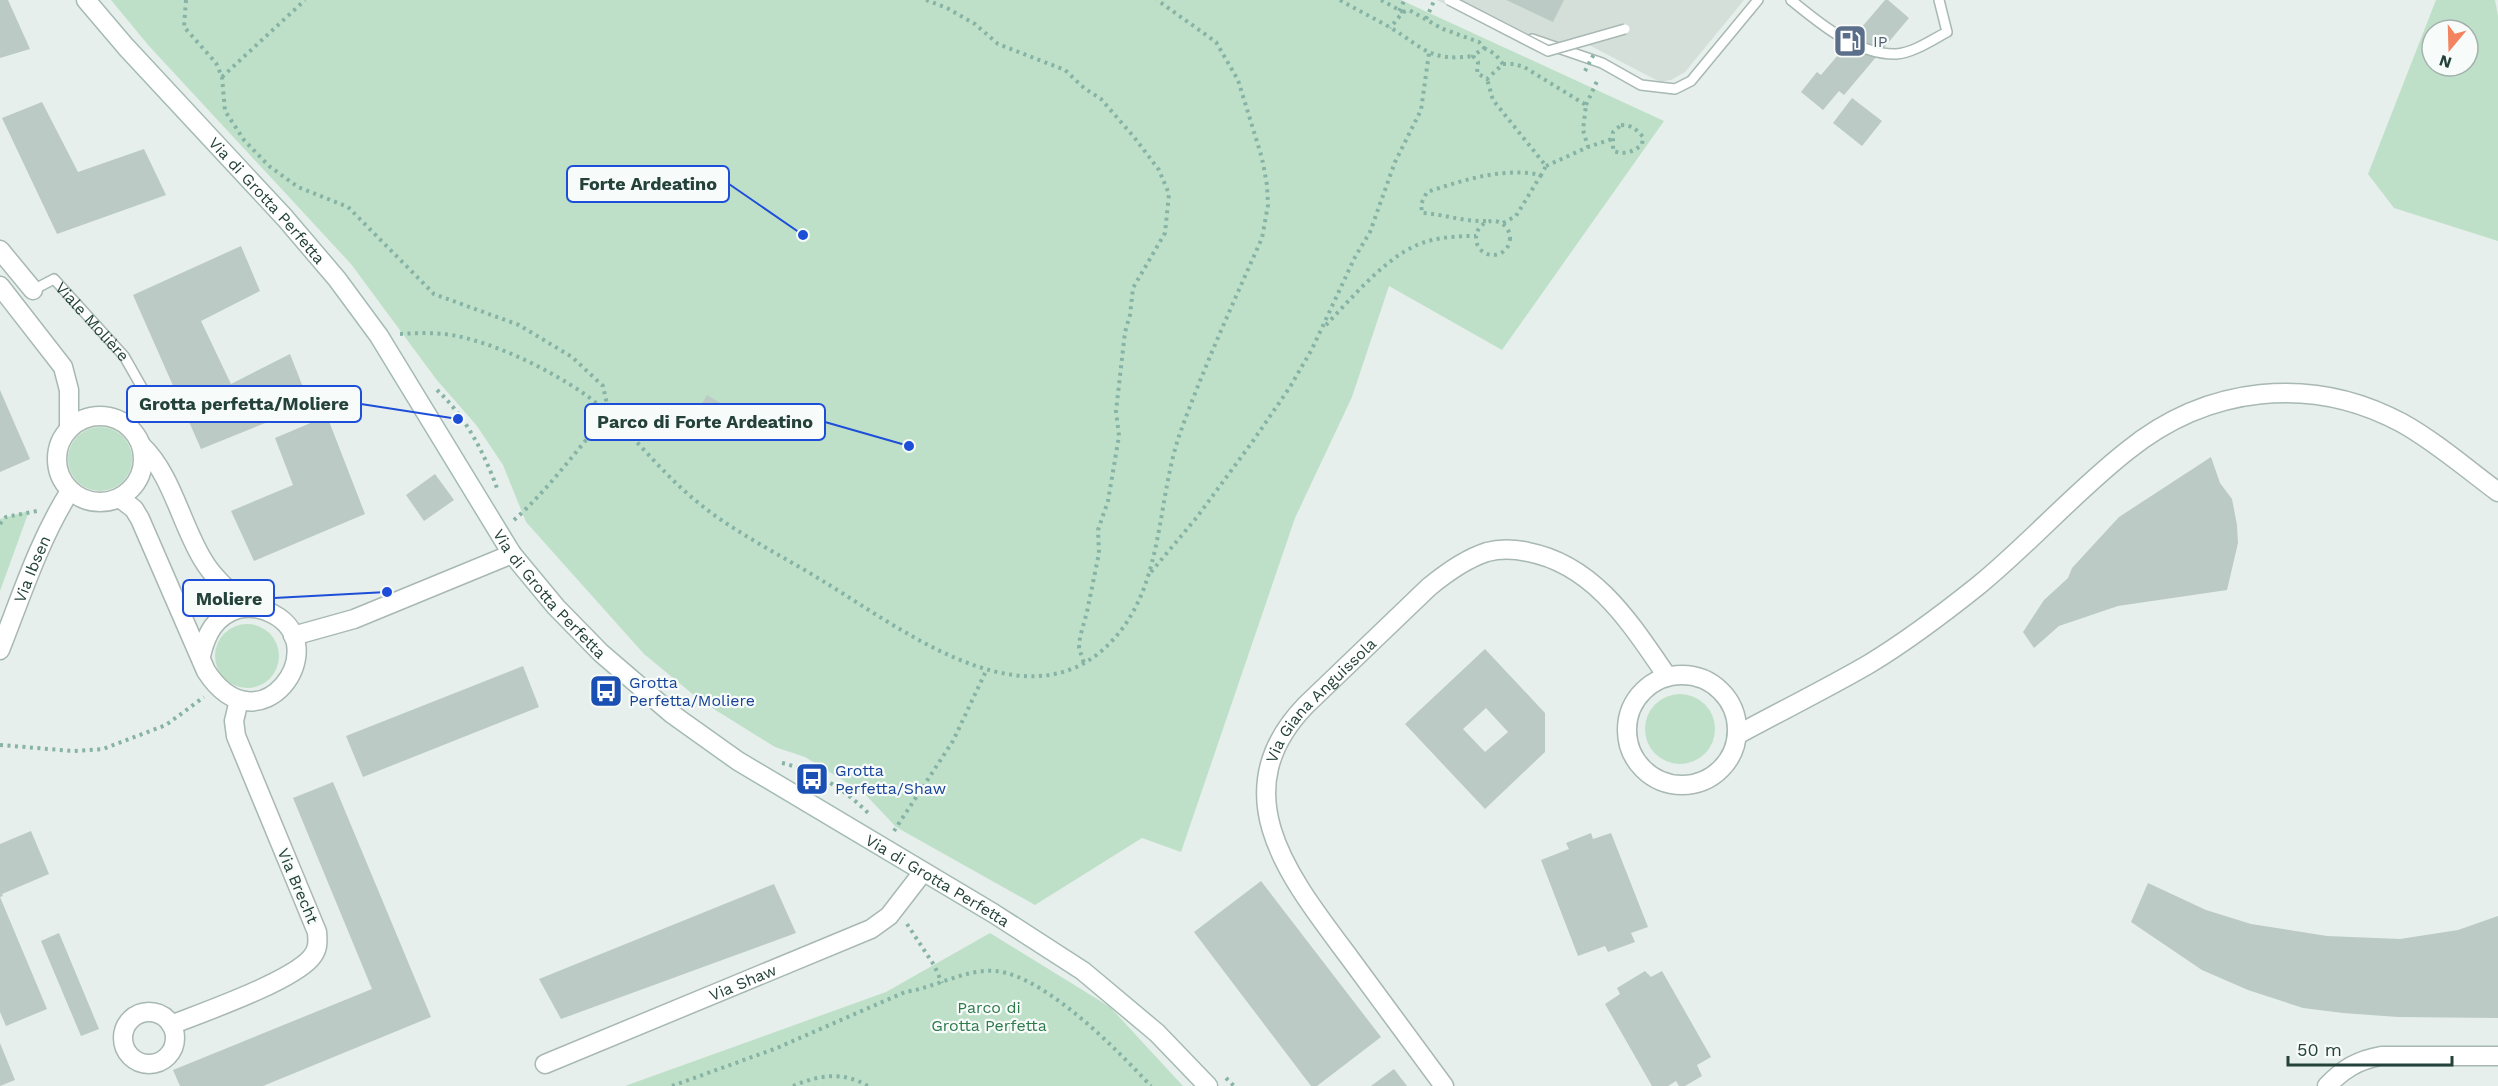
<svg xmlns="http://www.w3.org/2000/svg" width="2498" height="1086" font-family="'Work Sans',sans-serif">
<rect width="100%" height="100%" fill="#e6efeb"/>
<polygon fill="#d4dfda" points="1437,0 1744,0 1685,72 1671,80 1660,82 1587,44 1548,57"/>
<g fill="#bfe0c8" fill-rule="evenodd">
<polygon points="111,0 1401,0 1664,121 1502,350 1389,286 1352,397 1295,518 1181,852 1142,838 1035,905 896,827 864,793 805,757 775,747 701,701 644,654 526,522 503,465 477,426 436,379 351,264 149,46"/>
<path d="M2436 0H2495L2498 16V241L2394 208 2368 174ZM2432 30H2468V66H2432Z"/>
<circle cx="100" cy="459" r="32"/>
<polygon points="29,511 0,591 0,519"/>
<circle cx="247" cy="656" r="32"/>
<circle cx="1680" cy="729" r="35"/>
<polygon points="990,933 1110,1007 1183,1086 625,1086 886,992"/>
</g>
<g fill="#bbcac4" fill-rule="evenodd">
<polygon points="0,0 8,0 30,49 0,58"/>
<polygon points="1506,0 1564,0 1553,22"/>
<polygon points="1885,0 1888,0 1909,18 1844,95 1839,91 1823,110 1801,92 1817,72 1821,75"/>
<polygon points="1852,98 1882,121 1862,146 1833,123"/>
<polygon points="42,102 78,172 144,149 166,195 57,234 2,118"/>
<polygon points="241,246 260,291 201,321 231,384 290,354 310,405 201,449 133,295"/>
<polygon points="0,390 30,459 0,472"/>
<polygon points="707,395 737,413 729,427 699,409"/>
<polygon points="327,416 365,514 254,561 231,511 293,485 275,438"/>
<polygon points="2211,457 2220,483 2232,499 2237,525 2238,543 2227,590 2118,606 2059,626 2034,648 2023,632 2044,600 2068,578 2072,568 2119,517"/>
<polygon points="435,474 454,500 424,521 406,495"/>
<path d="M1485 649 1545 713V752L1485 809 1405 724ZM1486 708 1508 732 1485 752 1463 729Z"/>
<polygon points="523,666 539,707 363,777 346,736"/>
<polygon points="333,782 431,1017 263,1086 180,1086 173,1070 372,989 293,798"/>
<polygon points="31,831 49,874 2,894 3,896 0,897 47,1009 6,1026 0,1012 0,844"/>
<polygon points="1591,833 1593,839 1611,833 1648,927 1631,933 1635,942 1608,952 1605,946 1578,956 1541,860 1569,849 1566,843"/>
<polygon points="1261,881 1381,1037 1317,1086 1311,1086 1194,932"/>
<polygon points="2148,883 2206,910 2251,924 2327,936 2400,939 2458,930 2498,916 2498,1018 2398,1017 2343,1013 2303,1008 2248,990 2202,970 2131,922"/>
<polygon points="774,884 796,933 561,1019 539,979"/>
<polygon points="59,933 99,1029 81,1036 41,941"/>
<polygon points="1645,971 1651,977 1662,971 1711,1057 1697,1065 1702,1076 1685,1086 1679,1086 1676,1081 1668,1086 1652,1086 1605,1004 1620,994 1617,988"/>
<polygon points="0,1043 15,1080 0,1086"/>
<polygon points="1394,1069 1407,1086 1371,1086"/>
</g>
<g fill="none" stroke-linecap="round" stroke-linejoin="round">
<defs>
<g id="lane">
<path d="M1791 0C1819 23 1857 55 1896 54 1913 53 1932 40 1947 32L1939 0"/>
<polyline points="1532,39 1602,63 1641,85 1675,89 1691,81 1758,0"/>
<path id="s1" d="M33 290 54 279 124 356 149 400 137 416 125 423"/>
</g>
<g id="street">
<polyline points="0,250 33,290"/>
<polyline points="0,286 63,367 69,390 69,428"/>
<circle cx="100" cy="459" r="43"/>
<path d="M142 446C172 475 181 524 203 560 214 579 232 593 248 607"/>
<path d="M121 499 134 509 140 519 206 671C259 753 336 647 273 614 262 608 251 606 238 609 215 616 206 634 201 656"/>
<polyline points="293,636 354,619 512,554"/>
<path id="s2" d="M0 650C21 597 39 540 70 491"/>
<circle cx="1682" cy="730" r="55"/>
<path d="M1737 735C1781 711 1826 689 1869 664 1907 641 1944 613 1979 585 2030 543 2075 492 2127 451 2207 386 2311 374 2402 423 2436 442 2467 469 2498 492"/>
<circle cx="149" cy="1038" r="26"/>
<path d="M171 1025C204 1012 290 982 311 958 318 950 318 943 317 932L236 736 234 721 239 700"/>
<path id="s3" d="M545 1064 871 929 889 916 923 872"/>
<path id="s4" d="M1444 1086C1412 1043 1381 1000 1349 957 1291 879 1220 794 1306 705L1429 587C1446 573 1465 559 1487 552 1501 548 1515 549 1528 552 1595 565 1631 624 1667 676"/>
<path d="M2327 1086C2343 1069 2358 1060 2381 1056H2498"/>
</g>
<g id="secondary">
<path id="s5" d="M86 0 126 47 285 218 337 279 379 336 512 554 556 607 601 653 672 714 738 761 993 913 1083 971 1157 1033 1208 1086"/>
</g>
</defs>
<use href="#lane" stroke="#a8b8b2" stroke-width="12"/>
<use href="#street" stroke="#a8b8b2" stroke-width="21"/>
<use href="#secondary" stroke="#a4bbb3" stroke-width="21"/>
<g stroke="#86b3a5" stroke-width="4" stroke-dasharray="3 4.5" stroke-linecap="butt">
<polyline points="186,0 184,27 216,63 222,77 225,111 244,140 269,166 298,187 348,207 434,294 519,325 572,357 603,386 609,413"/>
<polyline points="926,0 947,8 975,24 998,44 1065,70 1084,88 1101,99 1134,137 1159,170 1169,194 1165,233 1133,288 1130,315 1125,332 1116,411 1119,436 1108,501 1098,530 1099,553 1087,612 1080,637 1079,648 1084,663"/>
<path d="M1340 0C1357 10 1374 18 1391 28 1424 48 1430 62 1473 56"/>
<polyline points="1381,0 1403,12 1390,28"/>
<polyline points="1399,11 1404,1"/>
<polyline points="1403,12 1409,10 1443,29 1479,42 1484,48"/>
<polyline points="1426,19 1434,1"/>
<polygon points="1484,48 1495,54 1503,64 1487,79 1477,73 1478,62 1473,56"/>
<polyline points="1503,64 1514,64 1524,67 1586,105 1583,130 1588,147"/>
<polyline points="222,77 305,0"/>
<polyline points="1586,105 1598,79"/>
<path d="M1621 125C1632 125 1636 129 1643 137L1642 145C1632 152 1625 155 1613 151V132Z"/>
<polyline points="1546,166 1588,147 1612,139"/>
<circle cx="1493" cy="238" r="17"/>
<path d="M1486 221C1464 222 1444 214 1422 213L1421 204 1427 192C1464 180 1502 167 1541 175L1546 166 1493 100 1487 79"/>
<polyline points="1503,223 1516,216 1541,175"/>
<path d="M1326 325C1350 300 1384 259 1417 245 1436 237 1456 236 1476 236"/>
<path d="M400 334C419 333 438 332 457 336 499 345 548 369 583 393 623 421 651 462 688 494 728 530 780 554 826 583 908 633 1040 737 1122 629 1163 574 1158 499 1179 436 1203 369 1233 303 1262 238L1268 205 1267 185 1262 158 1238 80 1216 42 1157 0"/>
<path d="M437 390C466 417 485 454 498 491"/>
<path d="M514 520C550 488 577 449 609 413"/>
<polyline points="0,524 6,517 37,511"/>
<polyline points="1151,572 1197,517 1253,441 1290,387 1312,349 1355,257 1370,232 1395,162 1421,110 1429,53"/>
<polyline points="0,745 73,751 103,749 166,725 204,697"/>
<path d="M782 763C816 771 846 790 870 815"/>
<polyline points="894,831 953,741 986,671"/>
<polyline points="907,924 934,965 942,983"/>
<polyline points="1226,1078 1234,1086"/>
<path d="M672 1086 777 1048 905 992C932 988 958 973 985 971 1036 965 1118 1051 1151 1086"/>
<path d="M793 1086C819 1075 842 1071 868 1086"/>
</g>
<use href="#lane" stroke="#fff" stroke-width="9"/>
<use href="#street" stroke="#fff" stroke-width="18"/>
<use href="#secondary" stroke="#fff" stroke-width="18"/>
<defs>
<polyline id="lane-bridge" points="1449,0 1548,51 1625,29"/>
</defs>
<use href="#lane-bridge" stroke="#a8b8b2" stroke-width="12" stroke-linecap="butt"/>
<polyline stroke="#86b3a5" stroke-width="4" stroke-dasharray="3 4.5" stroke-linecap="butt" points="1585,71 1595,52"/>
<use href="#lane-bridge" stroke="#fff" stroke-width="9"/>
</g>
<defs>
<symbol id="fuel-square" viewBox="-11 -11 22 22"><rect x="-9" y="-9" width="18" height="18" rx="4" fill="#5c6f8a" stroke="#f7fbf9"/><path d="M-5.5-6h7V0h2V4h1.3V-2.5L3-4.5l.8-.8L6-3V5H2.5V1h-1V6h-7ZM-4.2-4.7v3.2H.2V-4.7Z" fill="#fff"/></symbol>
<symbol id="bus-square" viewBox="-11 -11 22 22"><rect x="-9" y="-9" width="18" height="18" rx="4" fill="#1a4fb4" stroke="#f7fbf9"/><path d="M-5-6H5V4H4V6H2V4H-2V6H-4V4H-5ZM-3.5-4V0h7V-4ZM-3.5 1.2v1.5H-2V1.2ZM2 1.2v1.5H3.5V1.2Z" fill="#fff"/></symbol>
</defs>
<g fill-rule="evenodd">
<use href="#fuel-square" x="1831" y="22" width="38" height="38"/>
<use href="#bus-square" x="587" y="672" width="38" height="38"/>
<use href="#bus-square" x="793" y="760" width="38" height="38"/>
</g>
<g text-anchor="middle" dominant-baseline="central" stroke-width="4.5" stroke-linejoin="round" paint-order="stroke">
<g font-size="16" fill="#4e5e75" stroke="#f7fbf9" text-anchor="start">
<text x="1873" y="41">IP</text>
</g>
<g font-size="16" fill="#24423a" stroke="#f7fbf9">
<text stroke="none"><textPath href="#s5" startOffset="270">Via di Grotta Perfetta</textPath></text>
<text stroke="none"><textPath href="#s1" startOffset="81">Viale Molière</textPath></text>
<text stroke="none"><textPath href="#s2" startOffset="87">Via Ibsen</textPath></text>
<text stroke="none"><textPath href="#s5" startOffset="756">Via di Grotta Perfetta</textPath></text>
<text stroke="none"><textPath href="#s4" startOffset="459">Via Giana Anguissola</textPath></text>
<text stroke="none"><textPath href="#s5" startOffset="1242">Via di Grotta Perfetta</textPath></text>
<text transform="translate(298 886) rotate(67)">Via Brecht</text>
<text stroke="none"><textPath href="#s3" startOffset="214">Via Shaw</textPath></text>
</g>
<g font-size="16" fill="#164399" stroke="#f7fbf9" text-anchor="start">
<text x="629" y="682">Grotta<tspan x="629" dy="18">Perfetta/Moliere</tspan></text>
<text x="835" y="770">Grotta<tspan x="835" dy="18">Perfetta/Shaw</tspan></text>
</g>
<g font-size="16" fill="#2d7a4b" stroke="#f7fbf9">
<text x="989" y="1007">Parco di<tspan x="989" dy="18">Grotta Perfetta</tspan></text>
</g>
</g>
<path fill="none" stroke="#1d4ed8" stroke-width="2" d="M803 235L729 184M458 419L361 404M909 446L825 422M387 592L274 598"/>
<g fill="#1d4ed8" stroke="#f7fbf9" stroke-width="2">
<circle cx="803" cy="235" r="6"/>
<circle cx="458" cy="419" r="6"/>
<circle cx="909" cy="446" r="6"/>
<circle cx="387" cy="592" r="6"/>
</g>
<g fill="#f7fbf9" stroke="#1d4ed8" stroke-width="2">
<rect x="567" y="166" width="162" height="36" rx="6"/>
<rect x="127" y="386" width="234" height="36" rx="6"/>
<rect x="585" y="404" width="240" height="36" rx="6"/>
<rect x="183" y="580" width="91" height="36" rx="6"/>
</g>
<g font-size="18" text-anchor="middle" font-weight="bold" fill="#24423a">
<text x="648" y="190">Forte Ardeatino</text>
<text x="244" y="410">Grotta perfetta/Moliere</text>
<text x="705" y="428">Parco di Forte Ardeatino</text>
<text x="229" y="605">Moliere</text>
</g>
<g transform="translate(2450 48) rotate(199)"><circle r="28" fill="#f7fbf9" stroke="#a3b1ad" stroke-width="1.5"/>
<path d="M0-4.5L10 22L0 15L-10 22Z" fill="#f4845f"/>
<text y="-9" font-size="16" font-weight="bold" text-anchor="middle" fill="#24423a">N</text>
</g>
<path d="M2288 1056v9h164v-9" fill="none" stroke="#24423a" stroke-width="3"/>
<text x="2297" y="1056" font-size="18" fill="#24423a" stroke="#f7fbf9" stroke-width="4.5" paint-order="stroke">50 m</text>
</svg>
